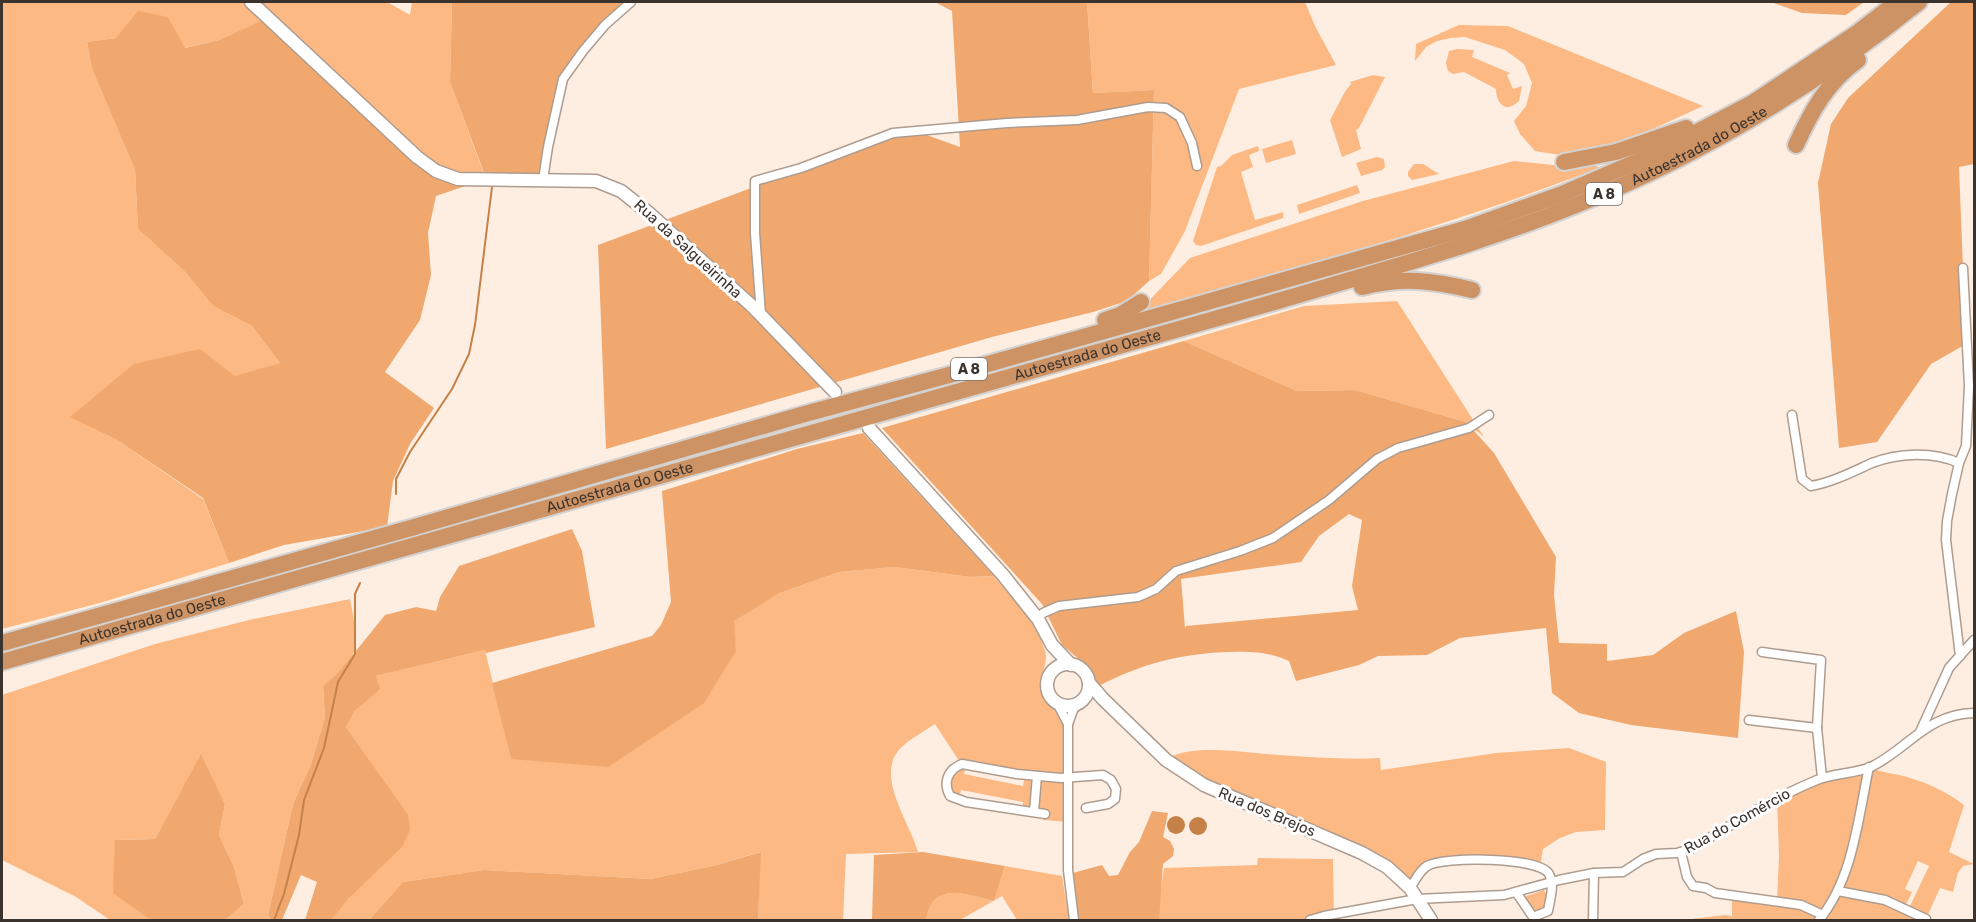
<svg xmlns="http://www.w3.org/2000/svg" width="1976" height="922" font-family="Rubik,sans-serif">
<rect width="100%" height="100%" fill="#feeee2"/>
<g fill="#fcb983" fill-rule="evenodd">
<polygon points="2,2 387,2 410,15 412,2 452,2 450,82 486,179 458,179 238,32 219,40 184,48 168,17 116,38 87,42 92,69 135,170 138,229 185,272 213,306 252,326 280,363 235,377 71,417 117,440 203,499 229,563 103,602 2,629"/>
<polygon points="1087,2 1305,2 1315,26 1336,65 1239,89 1185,231 1161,274 1149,281 1154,90 1093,93"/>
<polygon points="1459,25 1508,26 1703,106 1618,145 1560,155 1535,151 1520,134 1514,121 1526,106 1532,83 1524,64 1505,50 1465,37 1451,38 1437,41 1426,47 1415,61 1416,44"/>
<path d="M1457 49 1474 50 1472 57 1510 73 1507 75 1513 89 1522 86 1519 101C1506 114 1496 104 1496 89L1464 72 1453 74 1448 71 1446 63 1449 51Z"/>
<polygon points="1373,75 1385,77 1359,128 1356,130 1361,149 1342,157 1330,120 1346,90 1351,84 1350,82"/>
<polygon points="1292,140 1296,154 1266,163 1262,149"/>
<polygon points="1258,146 1259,151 1249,155 1253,167 1241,172 1255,220 1283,212 1283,218 1201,246 1196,245 1193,241 1217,167 1221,166 1232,155"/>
<polygon points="1377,157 1384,159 1385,167 1382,170 1361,176 1356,163"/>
<polygon points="1514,161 1563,166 1596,166 1600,168 1501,204 1403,236 1133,317 1190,258 1363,201"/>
<polygon points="1414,164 1423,164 1439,174 1412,180 1408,176 1408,172"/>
<polygon points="1357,185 1360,193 1299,214 1297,205"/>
<polygon points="1397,301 1484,437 1466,422 1355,390 1297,391 1184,341 1304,306"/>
<path d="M895 567 970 577 994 576C1011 598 1036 620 1044 648 1048 658 1045 665 1042 675 1035 696 1055 710 1068 724L1069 822 1043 820 1045 814 1022 810 1023 802 961 790 959 799 950 796 947 778 961 764 935 724C925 731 913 737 904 745 871 772 910 822 918 852L846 854 843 920H758L760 852 713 866 650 879 484 870 403 882 369 920H331L408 814 346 727 355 711 379 689 376 676 485 650 511 759 736 651 733 621 780 593 839 572ZM966 765 1025 775 1023 786 964 774Z"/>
<path d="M350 599C354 621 362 650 345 668 339 674 330 680 323 686L325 717 311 764 293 804 268 915 271 920H225L244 904 234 867 219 835 225 804 201 755 155 839 115 840 151 920H110L76 897 2 860V695L155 644 249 620Z"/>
<path d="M1569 748 1606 762 1605 830 1576 832 1560 838 1543 849 1540 867 1491 860 1428 865 1410 880 1205 783 1168 758C1195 743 1247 753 1278 755 1312 757 1346 760 1380 758L1381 770 1496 753Z"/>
<path d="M1869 767C1881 773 1894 773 1907 777 1928 783 1947 792 1964 805L1949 852 1974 864 1963 866 1958 873 1953 892 1940 888 1926 919 1929 920H1683L1725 915 1732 916V895L1777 901 1779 856 1777 798 1784 793ZM1918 861 1929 866 1910 906 1906 904 1912 892 1905 889Z"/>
<polygon points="1258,858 1333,859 1334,920 1159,920 1159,904 1164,868 1257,865"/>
<path d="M1005 866 1062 876 1069 920H1017L1002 896 960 920H926C927 915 929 907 932 903 945 884 976 897 994 901Z"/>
<polygon points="1544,890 1546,894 1546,908 1533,912 1524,897"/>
</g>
<g fill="#f0a86f" fill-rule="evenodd">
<polygon points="452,2 631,2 563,79 543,180 486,179 436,196 428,233 431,275 420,320 385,372 434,408 410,444 393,481 387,527 284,545 229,563 203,498 117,440 70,417 134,364 200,349 235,376 280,363 252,326 213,306 185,272 138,229 135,170 92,69 87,42 116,38 138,11 168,17 185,48 219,40 268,18 436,171 486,178 450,82"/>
<polygon points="935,2 1087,2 1093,93 1154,90 1149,281 1127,301 1093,312 992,337 606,449 598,245 910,129 960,147 952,11"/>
<polygon points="1771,2 1864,2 1846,15 1802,13"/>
<polygon points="1951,2 1974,2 1974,164 1959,167 1966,344 1931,364 1877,442 1839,448 1818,183 1831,124 1848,98"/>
<path d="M1184 341 1297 391 1355 390 1466 422 1494 453 1556 557 1554 595 1559 643 1607 644V661L1653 655 1684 633 1736 611 1744 652 1738 738 1631 725 1579 713 1552 693 1546 628 1460 638 1427 655 1378 656 1359 665 1296 681 1289 661C1270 652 1252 651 1230 652 1182 653 1140 664 1097 687L1087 666 1062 645 1042 604 882 428ZM1349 514 1362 520 1352 586 1358 610 1186 626 1185 628 1181 579 1301 562 1319 536Z"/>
<polygon points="863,433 994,576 970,577 895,567 839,572 780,593 734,621 736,651 704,703 608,767 511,759 492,683 652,636 661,625 671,602 662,491 797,449"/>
<polygon points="572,529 582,551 595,627 486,653 485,650 376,676 380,689 355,711 346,727 408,814 410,830 402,847 348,899 331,920 305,920 317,882 301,875 282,920 271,920 268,915 293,804 311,764 325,717 323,686 338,673 385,615 416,607 436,611 440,597 459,566"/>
<polygon points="201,754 225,804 219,835 234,867 244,904 225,920 151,920 113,893 115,840 155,839"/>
<polygon points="1152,811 1168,813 1163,837 1170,841 1174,849 1173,856 1163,864 1159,920 1074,920 1069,874 1102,865 1109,876 1118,875 1130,852 1139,842"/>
<polygon points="761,852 758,920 369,920 403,882 484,870 650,879 713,866"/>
<path d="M923 852 1005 866 994 901C976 897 945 884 932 903 929 907 927 915 926 920H872L874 855Z"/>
</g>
<g fill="#c58147">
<circle cx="1176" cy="825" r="9"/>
<circle cx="1198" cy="826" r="9"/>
</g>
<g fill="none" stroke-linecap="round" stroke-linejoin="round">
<g stroke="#c58147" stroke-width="2">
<polyline points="396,494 396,479 410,452 452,389 469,354 475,325 492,187"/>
<polyline points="274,920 284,894 299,835 304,800 324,748 338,682 355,654 355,594 360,583"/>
</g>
<defs>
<g id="street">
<polyline points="543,180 548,147 563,79 583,51 605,25 631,2"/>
<polyline points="761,315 755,233 755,181 801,168 893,133 1007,123 1077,120 1148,107 1166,108 1180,117 1192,143 1197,166"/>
<path d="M1792 415 1802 479 1811 486C1833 482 1852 472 1872 463 1898 453 1933 451 1959 463"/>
<polyline points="1038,619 1043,613 1059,606 1138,597 1156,589 1176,571 1240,551 1273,538 1329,500 1377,459 1398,448 1469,428 1489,415"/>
<polyline points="1762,652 1821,660 1817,728 1822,778"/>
<polyline points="1960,656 1946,540 1947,521 1952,494 1959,463 1966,446 1969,386 1963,268"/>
<polyline points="1057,703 1068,724"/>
<polyline points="1749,720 1817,728"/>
<polyline points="1920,732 1949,668 1974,640"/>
<polyline points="1034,812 1037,776"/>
<path d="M1045 814 966 802 950 796C943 783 947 770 962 764L1017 774 1061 778 1103 775 1111 780 1116 789 1115 799 1108 804 1086 808"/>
<polyline points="1681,852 1687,877 1693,886 1706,888 1715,893 1801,905 1823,915"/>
<path d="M1410 888C1415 881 1419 871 1427 866 1443 856 1540 857 1549 874 1555 885 1550 899 1548 911L1533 917 1516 892"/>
<polyline points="1838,891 1885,900 1926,919"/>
<polyline points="1074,920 1068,870 1068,724 1075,705"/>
<path d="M1310 920 1324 916 1417 899 1504 895 1559 880 1594 873 1623 872 1643 859 1656 854 1677 853 1693 848C1734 823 1773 798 1817 780 1834 773 1854 774 1871 767 1909 748 1927 714 1974 713"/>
<polyline points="1593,920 1594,873"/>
<path d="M1819 920C1853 879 1858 819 1869 767"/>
</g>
<g id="secondary">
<polyline points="251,2 417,157 436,171 458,179 596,181 621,191 650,214 752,306 835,392"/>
<polyline points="869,428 1003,575 1038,619 1052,645 1071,665"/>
<circle cx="1068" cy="685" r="21"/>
<polyline points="1089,683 1103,699 1166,760 1204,785 1362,853 1387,867 1410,888 1431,920"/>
</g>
<g id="highway">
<path d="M1796 145C1811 112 1827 82 1858 60"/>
<polyline points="1564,162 1616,152 1686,128"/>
<path d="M1362 287C1403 277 1431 280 1472 290"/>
<polyline points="1105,320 1120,315 1141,302"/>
<polyline points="2,643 411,528 801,415 949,375 1465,229 1562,194 1659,152 1754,102 1857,33 1897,2"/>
<path id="s1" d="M2 662 1278 301C1386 269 1494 240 1598 196 1713 148 1822 80 1919 2"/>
</g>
</defs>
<use href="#street" stroke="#ae9c8f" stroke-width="11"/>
<use href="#secondary" stroke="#ae9c8f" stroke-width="15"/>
<use href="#highway" stroke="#d4d2d1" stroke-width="20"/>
<use href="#street" stroke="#fff" stroke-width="8"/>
<use href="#secondary" stroke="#fff" stroke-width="12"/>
<use href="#highway" stroke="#ce9364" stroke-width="16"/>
</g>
<g text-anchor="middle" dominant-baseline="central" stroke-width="6" stroke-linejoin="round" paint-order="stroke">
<g fill="#fefefe" stroke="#76706c" stroke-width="1.5">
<rect x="1586" y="183" width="36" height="22" rx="4.5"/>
<rect x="951" y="358" width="36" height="22" rx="4.5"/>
</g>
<g font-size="14" font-weight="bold" fill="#3b332d">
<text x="1604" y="194">A 8</text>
<text x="969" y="369">A 8</text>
</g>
<g font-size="15" fill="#3b332d" stroke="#fefefe">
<text stroke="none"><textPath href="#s1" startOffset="1776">Autoestrada do Oeste</textPath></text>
<text transform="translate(688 249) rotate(42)">Rua da Salgueirinha</text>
<text stroke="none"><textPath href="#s1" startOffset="1128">Autoestrada do Oeste</textPath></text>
<text stroke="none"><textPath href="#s1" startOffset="642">Autoestrada do Oeste</textPath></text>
<text stroke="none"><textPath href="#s1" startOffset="156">Autoestrada do Oeste</textPath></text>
<text transform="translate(1267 812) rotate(23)">Rua dos Brejos</text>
<text transform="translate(1737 821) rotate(-29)">Rua do Comércio</text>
</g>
</g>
<rect width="1976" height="922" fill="none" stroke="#3b332d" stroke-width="6"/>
</svg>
